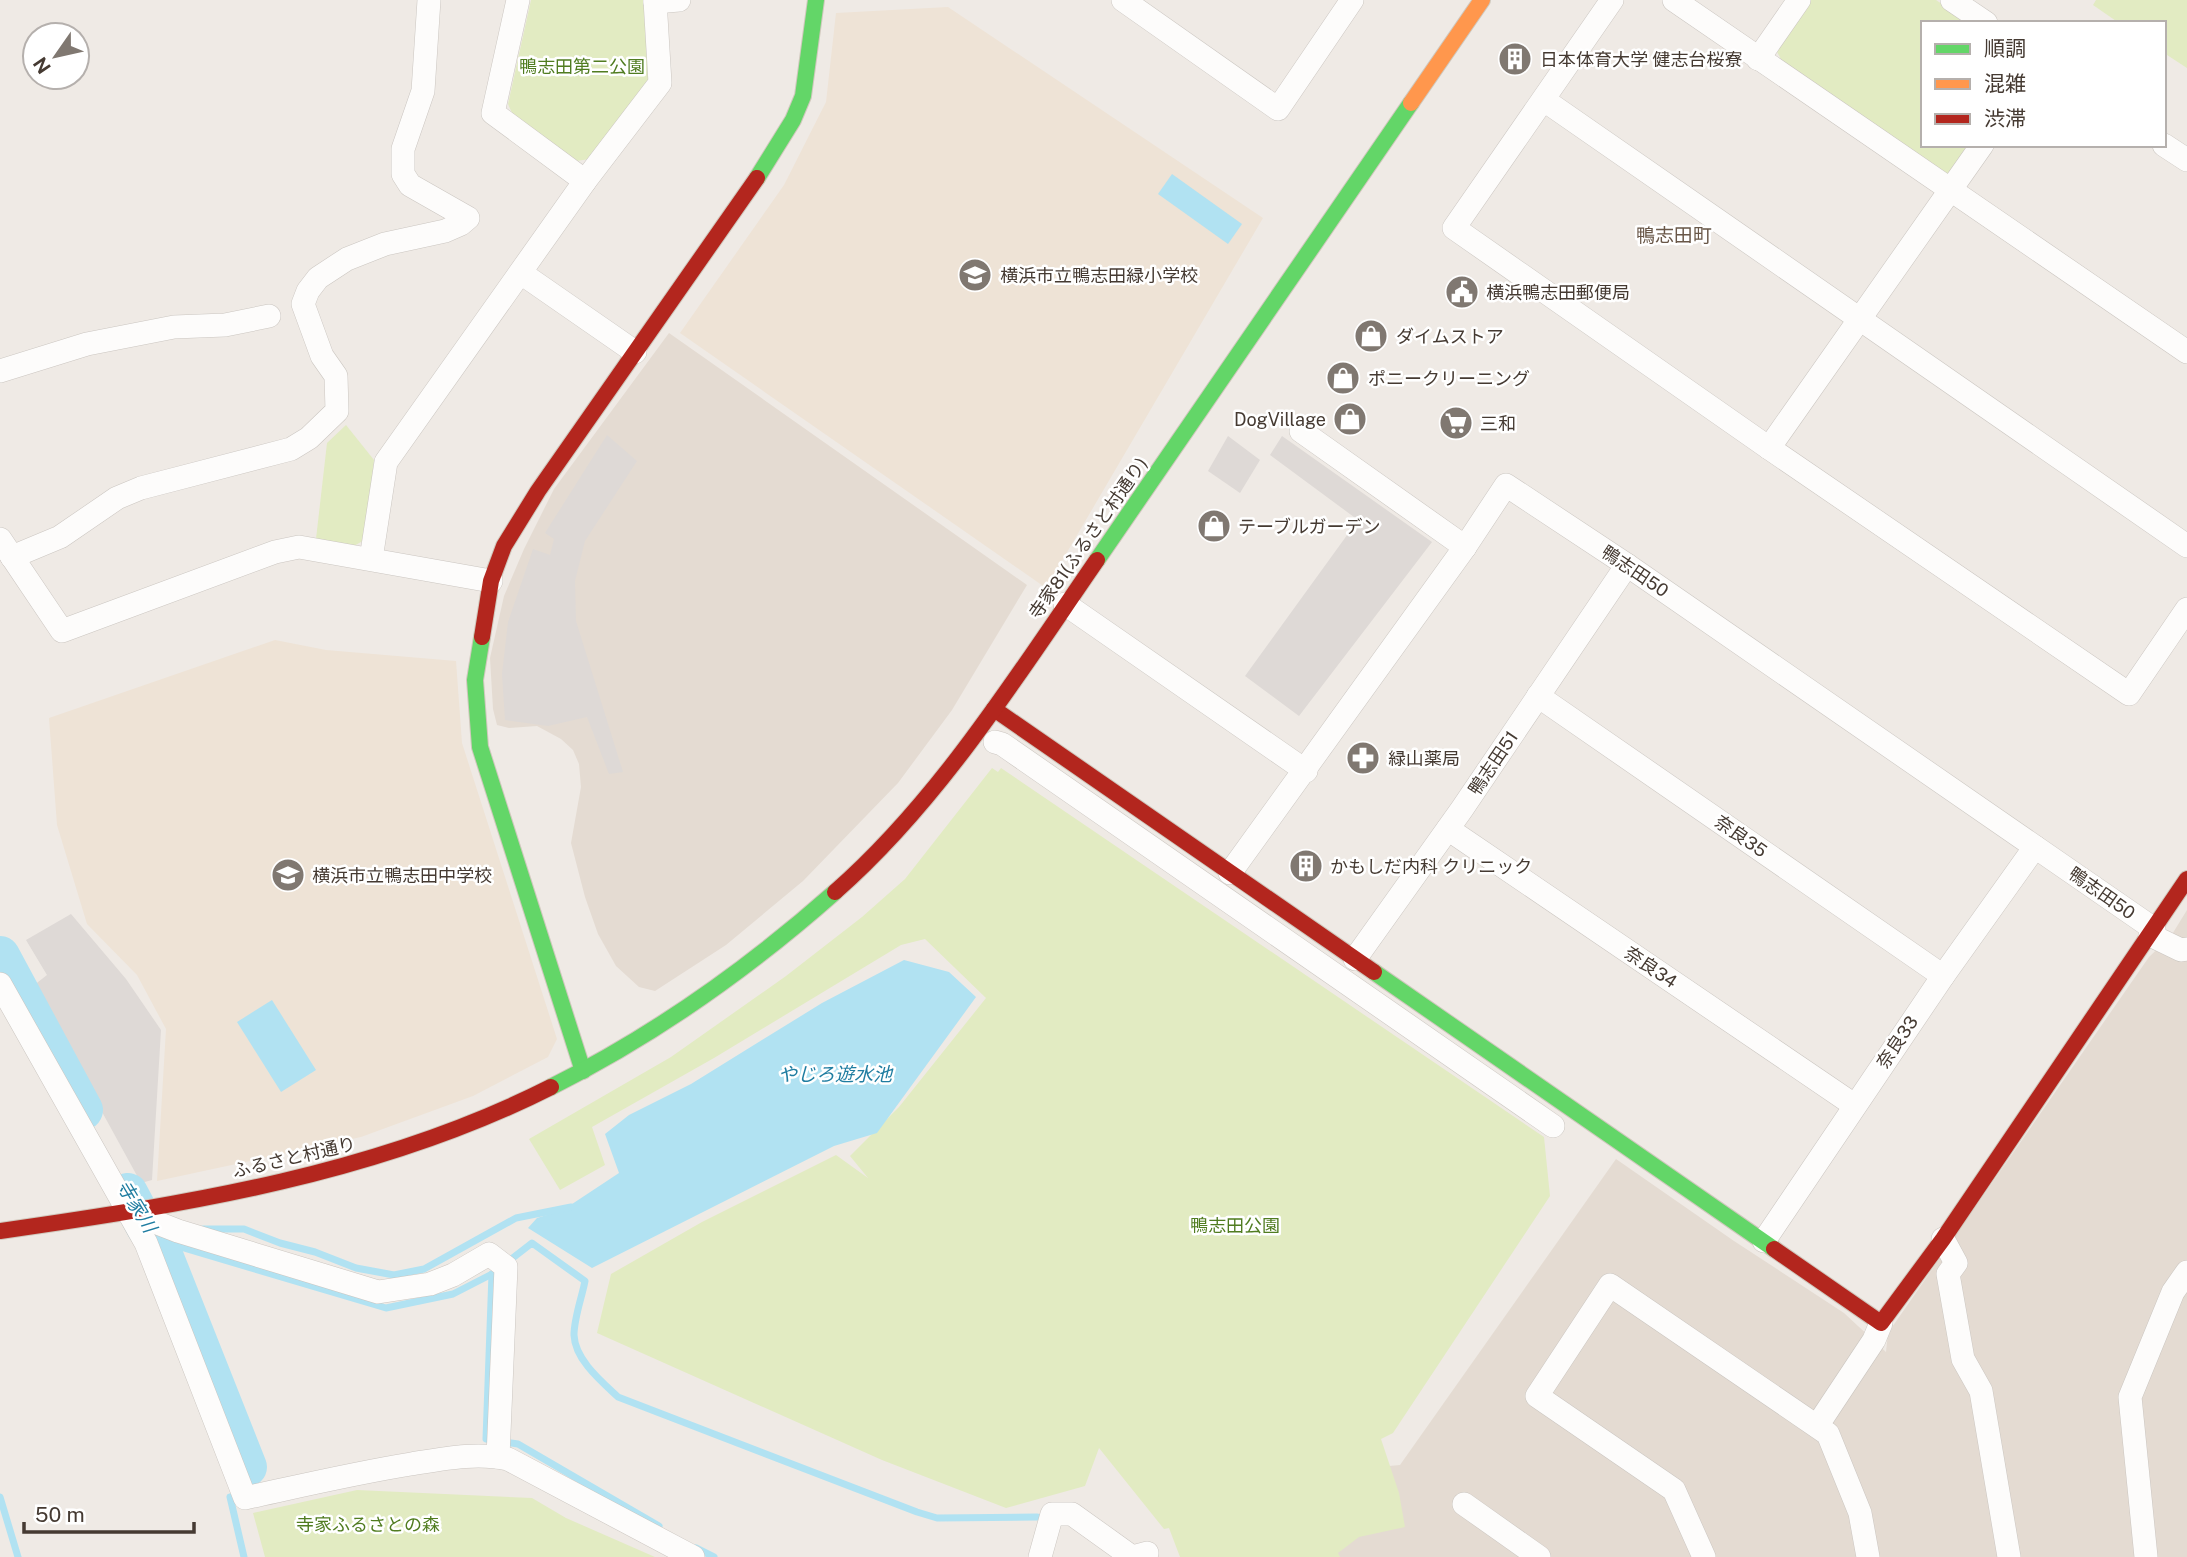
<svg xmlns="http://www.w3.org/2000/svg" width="2187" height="1557" font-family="'Public Sans','Noto Sans JP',sans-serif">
<rect width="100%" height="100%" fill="#efeae5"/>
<g fill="#e4dbd2">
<polygon points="669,333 1027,585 952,710 898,783 803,881 726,945 655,991 639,987 616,966 598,934 585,897 571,843 581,787 579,764 573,750 561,739 537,726 509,728 497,725 493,709 490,658 504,596 524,549 554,489"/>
<polygon points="2187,910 2187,1557 1266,1557 1333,1471 1400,1465 1616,1159 1734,1241 1844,1313 1886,1352 1888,1333 2149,957 2171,936"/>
</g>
<g fill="#eee3d6">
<polygon points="948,7 1263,218 1046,588 680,333 784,185 826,102 836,13"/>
<polygon points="275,640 326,650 456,661 462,743 557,1039 548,1057 473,1096 361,1137 157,1181 166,1029 137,975 87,924 57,825 49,718"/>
</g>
<g fill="#e2ebc2">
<polygon points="531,0 647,0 651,79 590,159 576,161 512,113 508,104"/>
<polygon points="1810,0 1936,0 1970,23 1923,23 1923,145 1971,145 1953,172 1942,174 1786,68 1777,52"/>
<polygon points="2096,0 2187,0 2187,68 2164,53 2164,23 2119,23 2093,5"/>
<polygon points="346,425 374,460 366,539 354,546 316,539 327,443"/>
<polygon points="992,768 998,772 1001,768 1544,1137 1550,1196 1393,1433 1381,1439 1399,1493 1405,1527 1359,1537 1338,1553 1340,1557 1180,1557 1169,1528 1164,1529 1099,1448 1085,1486 1006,1508 882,1460 597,1333 611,1274 702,1222 836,1155 868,1178 850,1156 899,1107 986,998 925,939 901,945 714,1058 592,1127 605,1165 560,1190 529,1139 671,1057 786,976 862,917 905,879"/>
<polygon points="357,1490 532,1498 566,1518 655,1557 265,1557 253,1513"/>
</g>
<g fill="#ded9d6">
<polygon points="607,435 637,461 585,541 575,581 576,621 623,772 609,774 587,717 548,726 505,720 502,674 508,622 533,549 550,555 554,539 545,533"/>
<polygon points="1228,436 1260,460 1240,493 1208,471"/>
<polygon points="1282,436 1432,542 1299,716 1245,676 1358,520 1270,455"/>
<polygon points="71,914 126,979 161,1030 152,1180 141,1183 33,986 47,975 26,940"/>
</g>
<g fill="#b1e2f2">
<polygon points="1172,174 1242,224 1228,244 1158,194"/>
<polygon points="904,960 949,972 976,997 877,1133 834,1146 592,1268 528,1228 537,1218 563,1210 619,1173 605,1134 629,1115 691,1084 822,1003"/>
<polygon points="272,1000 316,1070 281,1092 237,1022"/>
</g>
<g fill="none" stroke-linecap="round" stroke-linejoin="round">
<g stroke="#b1e2f2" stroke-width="7">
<polyline points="203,1229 244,1229 280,1243 315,1252 356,1268 394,1275 424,1269 516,1218 571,1207"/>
<path d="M157 1240 386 1308 453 1294 492 1274 532 1243 585 1281C582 1297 574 1318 574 1335 575 1360 602 1382 618 1397L917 1512 937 1518 1037 1517"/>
<polyline points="492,1274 486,1439 518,1444 659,1526"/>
<polyline points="0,1497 18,1557"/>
<polyline points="230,1497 244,1557"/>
<polyline points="696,1548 714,1557"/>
</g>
<g stroke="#b1e2f2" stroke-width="40">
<polyline points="0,956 83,1110"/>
<polyline points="128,1193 146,1227 157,1240 247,1467"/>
</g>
<defs>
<g id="street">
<polyline points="518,0 493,113 585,181"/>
<polyline points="1123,0 1278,109 1352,0"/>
<polyline points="1612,0 1454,228 1769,448 2129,694 2187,609"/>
<polyline points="1674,0 2187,352"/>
<polyline points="1952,0 1986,23"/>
<polyline points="655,2 679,0"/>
<polyline points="1758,59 1799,0"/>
<polyline points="1544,100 2187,546"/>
<polyline points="2164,145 2187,160"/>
<polyline points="521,273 635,352"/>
<polyline points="0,371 87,344 174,327 225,325 269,316"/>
<polyline points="1301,431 1465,547"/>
<polyline points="1769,448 1982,145"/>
<polyline points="0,539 62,631 275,552 299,547 491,581"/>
<polyline points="12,557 60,537 117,498 141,488 291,449 309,438 337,411 336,376 322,356 303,304 308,291 318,278 347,259 385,244 445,231 461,224 468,218 410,185 403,174 403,149 423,91 429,0"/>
<polyline points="371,559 386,462 585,181 660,83 655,0"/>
<polyline points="1065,604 1306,771"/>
<polyline points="1538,696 1943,976"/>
<polyline points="995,742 1002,744 1553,1126"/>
<polyline points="1448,829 1854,1105"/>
<polyline points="1230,873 1465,547 1506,485 1627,565 2154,929"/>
<polyline points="2150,935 2181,950 2187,949"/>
<polyline points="1355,959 1462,809 1627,565"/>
<path d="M0 984 146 1243 245 1498C300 1486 355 1473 411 1464 443 1459 476 1452 508 1459L693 1557"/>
<polyline points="129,1212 178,1231 378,1292 430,1284 453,1275 489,1254 506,1267 498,1457"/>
<polyline points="1943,1239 1956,1263 1948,1274 1963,1359 1981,1391 2009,1557"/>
<polyline points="1764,1241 1943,976 2035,847"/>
<polyline points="1817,1426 1874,1340 1881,1323"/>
<polyline points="1464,1504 1539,1557"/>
<polyline points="1040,1557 1052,1514 1072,1514 1132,1557 1147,1553"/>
<polyline points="1704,1557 1674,1490 1537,1396 1610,1285 1828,1434 1860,1513 1868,1557"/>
<polyline points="2146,1557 2130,1397 2173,1292 2187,1272"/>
</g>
<g id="fast">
<polyline points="757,178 793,120 803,96 816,0"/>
<polyline points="1097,560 1411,103"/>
<polyline points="482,637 475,680 480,747 583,1071"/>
<polyline points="1374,972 1774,1249"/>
<path d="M551 1087C655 1035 748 969 835 892"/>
</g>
<polyline id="slow" points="1411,103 1482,0"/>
<g id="jam">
<polyline points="482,637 491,581 504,546 538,491 757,178"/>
<polyline points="994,709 1374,972"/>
<path d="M835 892C939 801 1019 673 1097 560"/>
<path d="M0 1231C188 1204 379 1174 551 1087"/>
<polyline points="1774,1249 1881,1323 1943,1239 2187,879"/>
</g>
</defs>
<use href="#street" stroke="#cbc6c1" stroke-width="24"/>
<use href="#fast" stroke="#d0c8bd" stroke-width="18"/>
<use href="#slow" stroke="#d0c8bd" stroke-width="18"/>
<use href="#jam" stroke="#d0c8bd" stroke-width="18"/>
<use href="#street" stroke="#fdfcfb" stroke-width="23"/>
<use href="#fast" stroke="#63d668" stroke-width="16"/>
<use href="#slow" stroke="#ff974d" stroke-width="16"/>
<use href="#jam" stroke="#b3261e" stroke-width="16"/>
</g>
<defs>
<symbol id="building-disc" viewBox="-11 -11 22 22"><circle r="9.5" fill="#807871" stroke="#fff"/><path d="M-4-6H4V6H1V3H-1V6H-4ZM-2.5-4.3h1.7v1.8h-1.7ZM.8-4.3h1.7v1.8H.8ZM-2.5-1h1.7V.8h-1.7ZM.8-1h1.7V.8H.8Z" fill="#fff"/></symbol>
<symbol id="school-disc" viewBox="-11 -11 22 22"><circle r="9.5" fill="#807871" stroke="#fff"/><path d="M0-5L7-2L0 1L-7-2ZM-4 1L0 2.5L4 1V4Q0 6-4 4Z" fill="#fff"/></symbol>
<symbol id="civic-disc" viewBox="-11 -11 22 22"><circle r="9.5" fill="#807871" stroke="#fff"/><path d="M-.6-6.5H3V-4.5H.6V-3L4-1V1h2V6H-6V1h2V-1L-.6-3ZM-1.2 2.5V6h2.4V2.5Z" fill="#fff"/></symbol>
<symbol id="shop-disc" viewBox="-11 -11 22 22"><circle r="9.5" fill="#807871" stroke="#fff"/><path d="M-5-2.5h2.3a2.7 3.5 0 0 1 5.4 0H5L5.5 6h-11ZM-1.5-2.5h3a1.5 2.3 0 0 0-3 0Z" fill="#fff"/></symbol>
<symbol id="supermarket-disc" viewBox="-11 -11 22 22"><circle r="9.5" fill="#807871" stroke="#fff"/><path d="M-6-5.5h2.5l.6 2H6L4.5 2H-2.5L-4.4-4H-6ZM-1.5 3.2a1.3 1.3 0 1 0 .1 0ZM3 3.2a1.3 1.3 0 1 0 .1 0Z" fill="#fff"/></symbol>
<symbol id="pharmacy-disc" viewBox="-11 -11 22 22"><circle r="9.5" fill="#807871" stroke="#fff"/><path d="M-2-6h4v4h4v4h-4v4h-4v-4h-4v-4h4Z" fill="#fff"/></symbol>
</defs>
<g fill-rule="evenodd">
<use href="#building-disc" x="1496" y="40" width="38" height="38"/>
<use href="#school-disc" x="956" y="256" width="38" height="38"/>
<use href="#civic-disc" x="1443" y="273" width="38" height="38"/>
<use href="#shop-disc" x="1352" y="317" width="38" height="38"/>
<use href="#shop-disc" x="1324" y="359" width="38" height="38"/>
<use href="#shop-disc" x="1331" y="400" width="38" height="38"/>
<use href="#supermarket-disc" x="1437" y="404" width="38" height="38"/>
<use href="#shop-disc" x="1195" y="507" width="38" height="38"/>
<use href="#pharmacy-disc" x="1344" y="739" width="38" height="38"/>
<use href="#building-disc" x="1287" y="847" width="38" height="38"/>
<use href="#school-disc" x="269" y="856" width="38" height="38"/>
</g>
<g text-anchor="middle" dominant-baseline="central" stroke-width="5" stroke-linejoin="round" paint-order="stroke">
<g font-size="18" fill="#453a32" stroke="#fff" text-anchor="start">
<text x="1540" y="59">日本体育大学 健志台桜寮</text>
<text x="1000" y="275">横浜市立鴨志田緑小学校</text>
<text x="1486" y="292">横浜鴨志田郵便局</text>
<text x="1396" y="336">ダイムストア</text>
<text x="1368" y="378">ポニークリーニング</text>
<text x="1326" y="419" text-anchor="end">DogVillage</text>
<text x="1480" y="423">三和</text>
<text x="1238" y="526">テーブルガーデン</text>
<text x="1388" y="758">緑山薬局</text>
<text x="1330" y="866">かもしだ内科 クリニック</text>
<text x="312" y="875">横浜市立鴨志田中学校</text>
</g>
<g font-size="18" fill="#507c20" stroke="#fff">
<text x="582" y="66">鴨志田第二公園</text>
<text x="1235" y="1225">鴨志田公園</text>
<text x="368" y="1524">寺家ふるさとの森</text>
</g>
<g font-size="18" fill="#453a32" stroke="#fff">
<text transform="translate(1088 538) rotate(-55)">寺家81(ふるさと村通り)</text>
<text transform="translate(1635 571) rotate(34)">鴨志田50</text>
<text transform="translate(1493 763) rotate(-56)">鴨志田51</text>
<text transform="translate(1741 836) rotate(35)">奈良35</text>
<text transform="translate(2102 893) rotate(35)">鴨志田50</text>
<text transform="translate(1651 967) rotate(34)">奈良34</text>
<text transform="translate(1897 1042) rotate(-56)">奈良33</text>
<text transform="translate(294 1157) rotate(-13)">ふるさと村通り</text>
</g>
<g font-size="19" fill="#695748" stroke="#fff">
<text x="1674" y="235">鴨志田町</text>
</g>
<g font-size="19" font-style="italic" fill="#1f7da1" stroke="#fff">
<text x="835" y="1074">やじろ遊水池</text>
<text transform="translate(137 1206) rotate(59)">寺家川</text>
</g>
</g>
<rect x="1921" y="21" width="245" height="126" fill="#ffffff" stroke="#b5b0ad" stroke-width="2"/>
<rect x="1935" y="44" width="35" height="10" fill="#63d668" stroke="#b5b0ad" stroke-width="2"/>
<text x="1984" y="56" font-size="21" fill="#453a32">順調</text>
<rect x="1935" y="79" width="35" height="10" fill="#ff974d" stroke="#b5b0ad" stroke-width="2"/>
<text x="1984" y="91" font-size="21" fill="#453a32">混雑</text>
<rect x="1935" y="114" width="35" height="10" fill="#b3261e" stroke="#b5b0ad" stroke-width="2"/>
<text x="1984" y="126" font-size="21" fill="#453a32">渋滞</text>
<g transform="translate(56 56) rotate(236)"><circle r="33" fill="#ffffff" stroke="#b5b0ad" stroke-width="2"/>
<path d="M0-5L12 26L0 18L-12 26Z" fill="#807871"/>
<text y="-10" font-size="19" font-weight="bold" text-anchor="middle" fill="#453a32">N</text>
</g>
<path d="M24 1522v10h170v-10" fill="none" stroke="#453a32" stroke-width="3.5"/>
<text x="35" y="1522" font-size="21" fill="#453a32" stroke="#ffffff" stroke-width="5" paint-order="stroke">50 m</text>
</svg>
